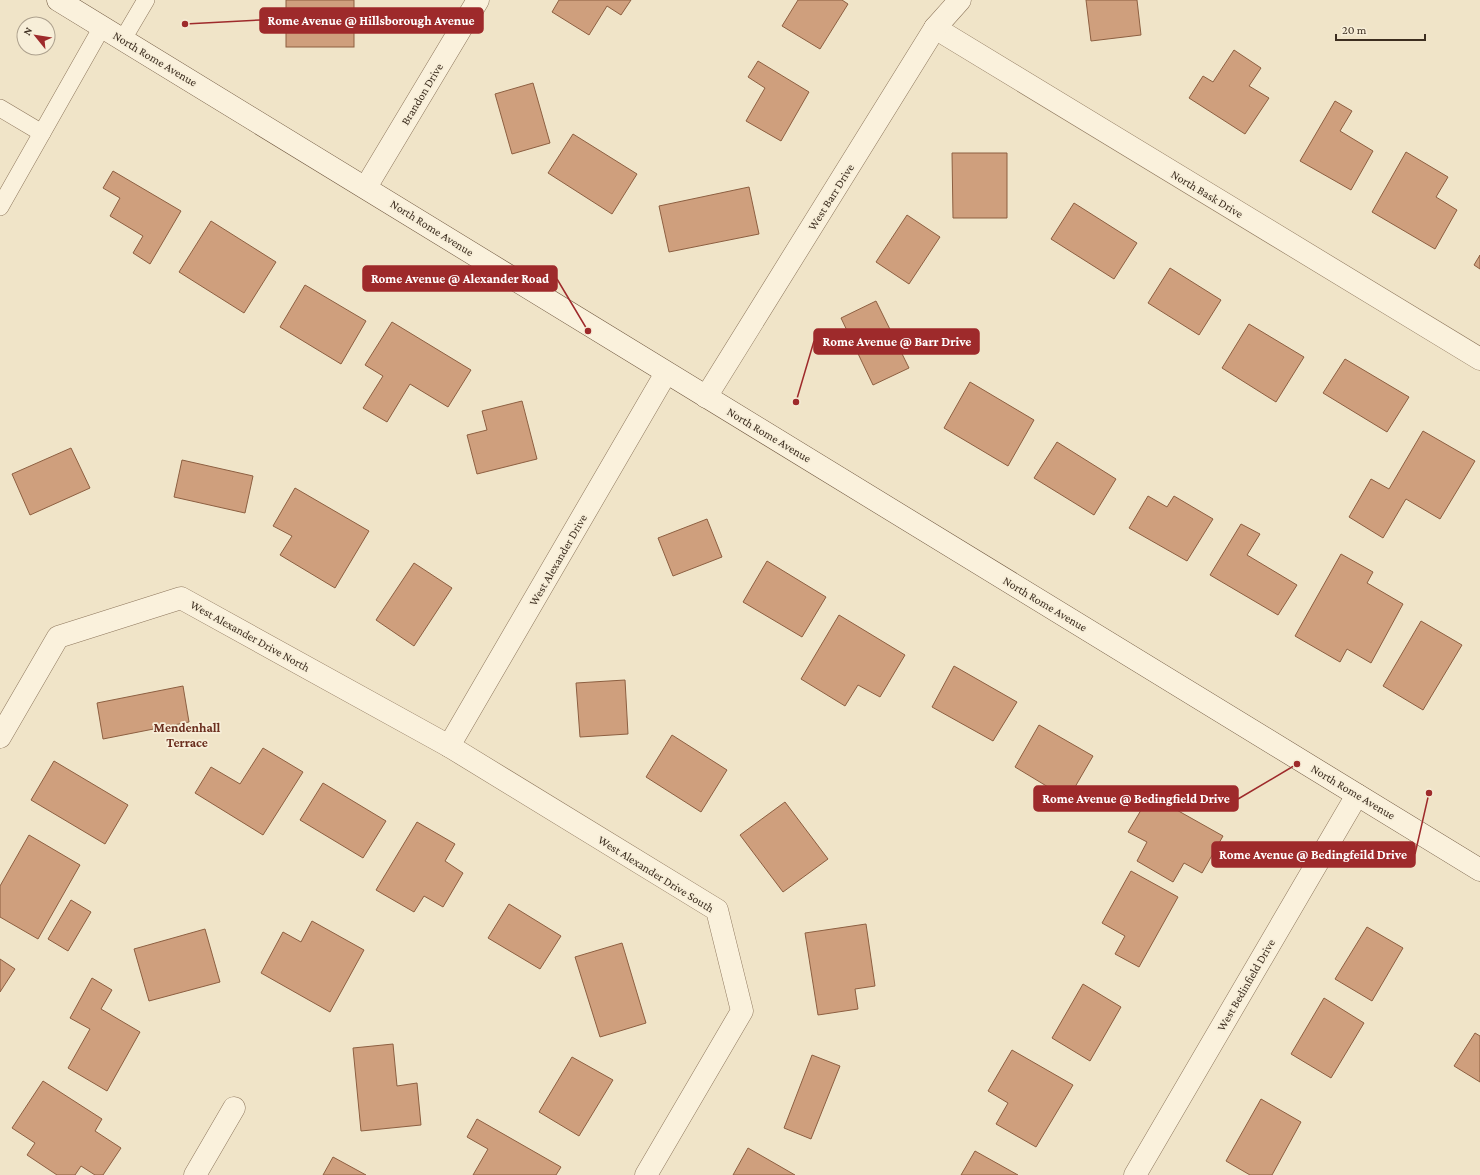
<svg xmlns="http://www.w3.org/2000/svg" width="1480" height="1175" font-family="'Crimson Pro',serif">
<rect width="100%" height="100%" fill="#f0e4c8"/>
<g fill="#cf9f7d" stroke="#8d5f41">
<rect x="286" y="0" width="68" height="47"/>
<polygon points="559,0 631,0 621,15 607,6 589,35 552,12"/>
<polygon points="798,0 842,0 848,4 820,49 782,26"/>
<polygon points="1086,0 1137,0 1141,35 1091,41"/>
<polygon points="1234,50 1261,68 1249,86 1269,98 1245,134 1189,98 1203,76 1213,82"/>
<polygon points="758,61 809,92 781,141 746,121 765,88 748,77"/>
<polygon points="533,83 550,143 512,154 495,94"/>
<polygon points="1335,101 1352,111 1340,131 1373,151 1351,190 1300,161"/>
<polygon points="573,134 637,174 612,214 548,173"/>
<polygon points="1406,152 1448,177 1436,197 1457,210 1435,249 1372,212"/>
<polygon points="952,153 1007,153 1007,218 953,218"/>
<polygon points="113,171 181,211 150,264 133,253 143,236 110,216 120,198 103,188"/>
<polygon points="749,187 759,234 669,252 659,206"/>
<polygon points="1074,203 1137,243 1114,279 1051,239"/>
<polygon points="907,215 940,237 909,284 876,262"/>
<polygon points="211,221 276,262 244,313 179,272"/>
<polygon points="1480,255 1480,269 1474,265"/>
<polygon points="1170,268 1221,300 1199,335 1148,303"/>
<polygon points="305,285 366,321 341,364 280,327"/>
<polygon points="876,301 909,368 873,385 841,318"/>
<polygon points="392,322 471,370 448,407 410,384 387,422 363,408 383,376 365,365"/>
<polygon points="1249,324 1304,357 1276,402 1222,368"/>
<polygon points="1345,359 1409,397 1387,432 1323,393"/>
<polygon points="970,382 1034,420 1008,466 944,428"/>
<polygon points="522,401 537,459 477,474 467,435 487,430 482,411"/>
<polygon points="1423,431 1475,461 1440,519 1406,499 1383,538 1349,517 1371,479 1389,489"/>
<polygon points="1057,442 1116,479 1094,515 1034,478"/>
<polygon points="71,448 90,488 30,515 12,474"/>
<polygon points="182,460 253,476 245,513 174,497"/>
<polygon points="295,488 369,531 335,588 280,555 292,536 273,526"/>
<polygon points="1148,496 1167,507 1174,496 1213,519 1187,561 1129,528"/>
<polygon points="707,519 722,557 673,576 658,538"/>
<polygon points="1241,524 1260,534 1247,555 1297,585 1278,615 1210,575"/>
<polygon points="1341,554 1373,572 1367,583 1403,604 1371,663 1347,649 1340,662 1295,636"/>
<polygon points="767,561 826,597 802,637 743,602"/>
<polygon points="414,563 452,588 414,646 376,620"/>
<polygon points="839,615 905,655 880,697 858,685 845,706 801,679"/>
<polygon points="1421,621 1462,645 1423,710 1383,686"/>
<polygon points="954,666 1017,702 993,741 932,707"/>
<polygon points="625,680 628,734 580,737 576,683"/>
<polygon points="183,686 189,722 103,739 97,703"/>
<polygon points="1039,725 1093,756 1068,799 1015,767"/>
<polygon points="672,735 727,770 701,812 646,777"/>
<polygon points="263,748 303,772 263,835 195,793 211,767 240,784"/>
<polygon points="54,761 128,805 105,844 31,800"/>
<polygon points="323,783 386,821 363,858 300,820"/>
<polygon points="1150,795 1223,836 1202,873 1184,863 1173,882 1137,861 1147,842 1128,832"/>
<polygon points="785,802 828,859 783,892 740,835"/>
<polygon points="417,822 455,844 445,861 463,873 443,907 424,896 414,912 376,890"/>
<polygon points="29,835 80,865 38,939 0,917 0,886"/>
<polygon points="1131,871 1178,897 1139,967 1115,954 1125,936 1102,923"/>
<polygon points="71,900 91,912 68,951 48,939"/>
<polygon points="509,904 561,936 540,969 488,938"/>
<polygon points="312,921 364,950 330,1012 261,973 283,932 301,942"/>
<polygon points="866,924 875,986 855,989 858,1009 818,1015 805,933"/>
<polygon points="1367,927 1403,948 1372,1001 1335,979"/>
<polygon points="205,929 220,982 149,1001 134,949"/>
<polygon points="622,943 646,1023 600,1037 575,957"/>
<polygon points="0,959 15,969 0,992"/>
<polygon points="92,978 112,990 101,1009 140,1032 107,1091 68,1068 90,1029 70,1018"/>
<polygon points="1083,984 1121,1007 1090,1061 1052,1038"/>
<polygon points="1324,998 1364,1023 1331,1078 1291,1054"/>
<polygon points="1475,1033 1480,1036 1480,1082 1454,1066"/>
<polygon points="393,1044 397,1086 417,1083 421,1125 361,1131 353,1048"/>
<polygon points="1012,1050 1073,1085 1036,1147 996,1124 1008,1103 988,1091"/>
<polygon points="812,1055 840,1066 811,1139 784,1128"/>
<polygon points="572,1057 613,1080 579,1136 539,1112"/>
<polygon points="43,1081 102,1119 95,1131 121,1148 103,1175 95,1175 81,1166 75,1175 57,1175 27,1155 35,1143 12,1128"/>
<polygon points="1261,1099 1301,1122 1272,1175 1250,1175 1226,1161"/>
<polygon points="477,1119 561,1167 556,1175 473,1175 488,1149 467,1137"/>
<polygon points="748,1148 795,1175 733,1175"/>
<polygon points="975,1151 1018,1175 961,1175"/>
<polygon points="333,1157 366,1175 323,1175"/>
</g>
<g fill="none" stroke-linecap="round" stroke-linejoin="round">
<defs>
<g id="lane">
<polyline points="123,39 146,0"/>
<polyline points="0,108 42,133"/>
<polyline points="0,207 102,27"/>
</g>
<g id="street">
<polyline points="935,28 1480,359"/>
<polyline points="366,187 478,0"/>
<polyline points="706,397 935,28 960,0"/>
<polyline points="0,737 58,637 181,598 449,746 717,910 742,1011 646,1175"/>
<polyline points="449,746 666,373"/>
<polyline points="195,1175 234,1108"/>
<polyline points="1135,1175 1357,795"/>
</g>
<polyline id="secondary" points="58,0 1480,870"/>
</defs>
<use href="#lane" stroke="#8d765c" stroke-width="18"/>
<use href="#street" stroke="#8d765c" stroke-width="23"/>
<use href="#secondary" stroke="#6f573f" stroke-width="23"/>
<use href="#lane" stroke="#faf1dc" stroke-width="17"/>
<use href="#street" stroke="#faf1dc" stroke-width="22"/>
<use href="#secondary" stroke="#faf1dc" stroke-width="22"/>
</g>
<g text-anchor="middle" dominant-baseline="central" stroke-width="3.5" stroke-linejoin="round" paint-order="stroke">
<g font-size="12" fill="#3d2e20" stroke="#f7eed8">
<text transform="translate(155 59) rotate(31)">North Rome Avenue</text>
<text transform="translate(422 94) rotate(-59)">Brandon Drive</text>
<text transform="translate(1207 194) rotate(31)">North Bask Drive</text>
<text transform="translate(831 197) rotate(-58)">West Barr Drive</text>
<text transform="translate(432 228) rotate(32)">North Rome Avenue</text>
<text transform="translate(769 435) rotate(31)">North Rome Avenue</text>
<text transform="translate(558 560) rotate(-60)">West Alexander Drive</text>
<text transform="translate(1045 604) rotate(31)">North Rome Avenue</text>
<text transform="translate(250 636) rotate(29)">West Alexander Drive North</text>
<text transform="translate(1353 792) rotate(31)">North Rome Avenue</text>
<text transform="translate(656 874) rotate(32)">West Alexander Drive South</text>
<text transform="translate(1246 985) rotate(-60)">West Bedinfield Drive</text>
</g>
<g font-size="13" font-weight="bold" fill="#6b2e1e" stroke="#f7eed8">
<text x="187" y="727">Mendenhall<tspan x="187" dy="15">Terrace</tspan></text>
</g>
</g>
<path fill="none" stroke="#9e2a2b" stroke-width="1.5" d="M185 24L260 20M588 331L557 279M796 402L814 341M1297 764L1238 799M1429 793L1415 854"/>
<g fill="#9e2a2b" stroke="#f7eed8" stroke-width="1.5">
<circle cx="185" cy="24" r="4"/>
<circle cx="588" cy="331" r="4"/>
<circle cx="796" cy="402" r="4"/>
<circle cx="1297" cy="764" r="4"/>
<circle cx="1429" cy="793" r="4"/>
</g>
<g fill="#9e2a2b" stroke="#9e2a2b" stroke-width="1.5">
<rect x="260" y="8" width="223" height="25" rx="4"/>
<rect x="363" y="266" width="194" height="25" rx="4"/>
<rect x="814" y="329" width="165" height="25" rx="4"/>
<rect x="1034" y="786" width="204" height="25" rx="4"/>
<rect x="1212" y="842" width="203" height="25" rx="4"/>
</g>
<g font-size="13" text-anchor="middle" font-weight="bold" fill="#fff">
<text x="371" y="25">Rome Avenue @ Hillsborough Avenue</text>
<text x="460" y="283">Rome Avenue @ Alexander Road</text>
<text x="897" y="346">Rome Avenue @ Barr Drive</text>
<text x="1136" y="803">Rome Avenue @ Bedingfield Drive</text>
<text x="1313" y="859">Rome Avenue @ Bedingfeild Drive</text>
</g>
<g transform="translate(36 36) rotate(300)"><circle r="19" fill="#f7eed8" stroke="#ada18e"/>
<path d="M0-3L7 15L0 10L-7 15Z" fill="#9e2a2b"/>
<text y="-6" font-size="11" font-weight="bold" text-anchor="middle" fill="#3d2e20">N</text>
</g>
<path d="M1336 34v6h89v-6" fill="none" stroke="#3d2e20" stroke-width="2"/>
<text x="1342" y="34" font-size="12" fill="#3d2e20" stroke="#f7eed8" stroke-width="3" paint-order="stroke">20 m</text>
</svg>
